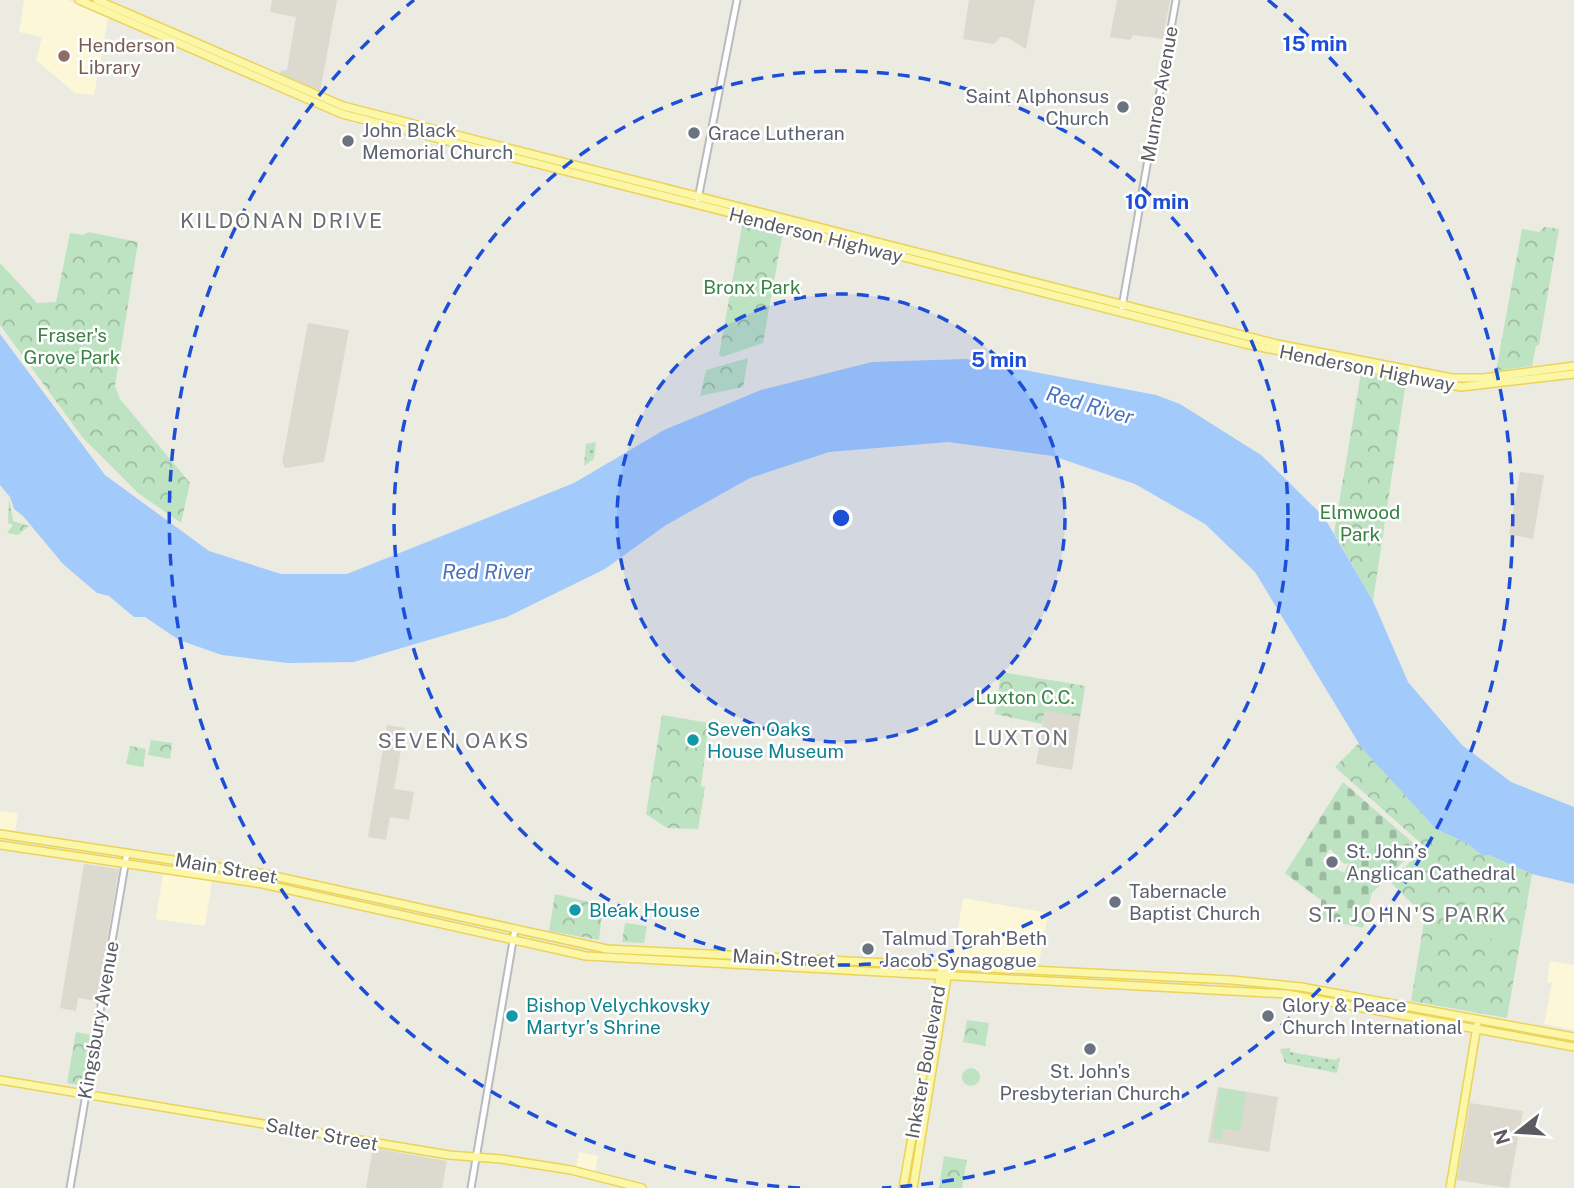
<svg xmlns="http://www.w3.org/2000/svg" width="1574" height="1188" font-family="'Public Sans',sans-serif">
<defs>
<pattern id="grass-dots" width="8" height="8" patternUnits="userSpaceOnUse" patternTransform="scale(1.75)"><rect width="8" height="8" fill="#bee3c2"/><path d="M2 2h.1M6 6h.1" fill="none" stroke="#9dbba1" stroke-width="1.8" stroke-linecap="round"/></pattern>
<pattern id="forest-crowns" width="20" height="18" patternUnits="userSpaceOnUse" patternTransform="scale(1.75)"><rect width="20" height="18" fill="#bee3c2"/><path d="M2 6a3 3 0 1 1 6 0M12 15a3 3 0 1 1 6 0" fill="none" stroke="#9dbba1"/></pattern>
<pattern id="cemetery-stones" width="16" height="16" patternUnits="userSpaceOnUse" patternTransform="scale(1.75)"><rect width="16" height="16" fill="#bee3c2"/><path d="M2 7V4a2 2 0 0 1 4 0v3zM10 15v-3a2 2 0 0 1 4 0v3z" fill="#9dbba1"/></pattern>
</defs>
<rect width="100%" height="100%" fill="#ecebe1"/>
<g fill="#fcf7d6">
<polygon points="24,0 68,0 108,18 94,95 75,93 36,60 42,37 19,32"/>
<polygon points="0,811 18,813 15,831 0,829"/>
<polygon points="163,874 212,881 205,926 156,919"/>
<polygon points="963,898 1048,913 1039,964 953,960"/>
<polygon points="1550,961 1574,965 1574,1030 1544,1024 1552,983 1547,982"/>
<polygon points="579,1152 598,1156 595,1173 576,1168"/>
</g>
<g fill="#dcdacf">
<polygon points="272,0 337,0 320,92 280,74 281,70 287,70 296,17 270,12"/>
<polygon points="969,0 1035,0 1026,49 1008,38 1000,37 994,44 963,39"/>
<polygon points="1117,0 1170,0 1163,39 1133,35 1130,40 1110,37"/>
<polygon points="308,323 349,330 324,462 285,468 282,462"/>
<polygon points="1520,472 1544,475 1533,539 1509,534"/>
<polygon points="1050,680 1085,686 1072,770 1036,764"/>
<polygon points="387,725 405,728 394,789 414,792 409,820 390,817 386,840 368,837"/>
<polygon points="84,864 119,869 97,1001 78,998 76,1011 60,1008"/>
<polygon points="1218,1087 1278,1097 1269,1152 1208,1142"/>
<polygon points="1470,1103 1523,1111 1509,1188 1457,1180"/>
<polygon points="373,1148 447,1161 442,1188 366,1188"/>
</g>
<g fill="url(#grass-dots)">
<polygon points="596,442 594,459 584,466 586,444"/>
<polygon points="1290,1048 1290,1052 1335,1060 1340,1057 1337,1073 1285,1063 1280,1049"/>
</g>
<g fill="url(#forest-crowns)">
<polygon points="743,221 783,231 763,343 722,357 719,355"/>
<polygon points="1544,227 1559,229 1539,345 1536,346 1532,366 1496,371 1522,229 1539,232"/>
<polygon points="88,232 138,242 115,386 120,399 190,483 181,523 138,493 83,438 0,325 0,263 37,303 56,302 70,233 83,235"/>
<polygon points="748,358 743,387 700,396 706,370"/>
<polygon points="1361,373 1406,381 1373,601 1334,533"/>
<polygon points="9,497 13,521 29,526 18,535 7,533 13,525 8,523"/>
<polygon points="1001,672 1085,686 1080,717 1045,710 1042,724 995,714"/>
<polygon points="662,715 709,723 701,786 705,787 698,829 667,828 646,814"/>
<polygon points="151,740 172,743 170,759 148,755"/>
<polygon points="1359,743 1436,829 1468,844 1483,856 1489,855 1532,874 1507,1018 1411,1001 1425,916 1390,882 1425,847 1335,767"/>
<polygon points="130,746 146,749 143,767 126,764"/>
<polygon points="555,894 603,905 599,940 549,931"/>
<polygon points="625,923 647,926 644,943 622,942"/>
<polygon points="967,1020 989,1023 985,1046 963,1042"/>
<polygon points="76,1032 91,1035 83,1086 67,1083"/>
<circle cx="971" cy="1077" r="9"/>
<polygon points="944,1156 967,1160 962,1188 939,1188"/>
</g>
<path fill="url(#cemetery-stones)" fill-rule="evenodd" d="M1343 782 1418 847 1372 893 1363 928 1321 919V900L1285 873ZM1330 849 1344 864 1349 863 1344 873 1322 861Z"/>
<g fill="#bee3c2">
<polygon points="1489,917 1509,919 1507,941 1486,938"/>
<polygon points="1220,1088 1246,1092 1240,1131 1223,1129 1221,1140 1212,1138"/>
</g>
<polygon fill="#a2cafb" points="0,334 105,475 209,551 281,574 347,574 574,483 664,430 761,390 872,362 966,359 1156,395 1180,404 1261,455 1324,517 1373,601 1408,682 1462,745 1511,782 1574,807 1574,884 1532,874 1489,855 1483,856 1468,844 1436,829 1361,747 1255,572 1205,524 1135,484 1053,456 948,442 829,452 750,478 666,525 605,569 507,617 354,662 288,663 222,655 179,640 145,617 134,617 109,596 97,593 63,564 23,516 14,509 10,497 0,485"/>
<g fill="none" stroke-linecap="round" stroke-linejoin="round">
<defs>
<g id="minor">
<polyline points="698,199 737,0"/>
<polyline points="1122,307 1176,0"/>
<polyline points="70,1188 127,853"/>
<polyline points="471,1188 515,929"/>
</g>
<g id="major">
<polyline points="79,0 342,114 1245,344 1461,387 1574,374"/>
<polyline points="97,0 343,106 1277,344 1452,378 1483,378 1574,366"/>
<polyline points="0,834 265,874 607,949 1232,980 1301,987 1574,1037"/>
<polyline points="0,845 263,884 586,956 1287,994 1574,1047"/>
<polyline points="0,1080 449,1155 501,1159 571,1170 642,1188"/>
<polyline points="903,1188 942,966 947,960"/>
<polyline points="913,1188 948,971"/>
<polyline points="1450,1188 1477,1026"/>
</g>
</defs>
<use href="#minor" stroke="#b9babf" stroke-width="9"/>
<use href="#major" stroke="#ebd35b" stroke-width="10"/>
<use href="#minor" stroke="#fff" stroke-width="5"/>
<use href="#major" stroke="#fbf7a7" stroke-width="7"/>
</g>
<circle cx="841" cy="518" r="224" fill="#1d4ed8" fill-opacity=".12"/>
<g fill="none" stroke="#1d4ed8" stroke-width="3.5" stroke-dasharray="12 9">
<circle cx="841" cy="518" r="224"/>
<circle cx="841" cy="518" r="447"/>
<path d="M800 1188A671 671 0 0 1 414 0M1268 0A671 671 0 0 1 882 1188"/>
</g>
<circle fill="#8d6e63" stroke="#fff" stroke-width="2.5" cx="64" cy="56" r="7"/>
<g fill="#6b7280" stroke="#fff" stroke-width="2.5">
<circle cx="1123" cy="107" r="7"/>
<circle cx="694" cy="133" r="7"/>
<circle cx="348" cy="141" r="7"/>
<circle cx="1332" cy="862" r="7"/>
<circle cx="1115" cy="902" r="7"/>
<circle cx="868" cy="949" r="7"/>
<circle cx="1268" cy="1016" r="7"/>
<circle cx="1090" cy="1049" r="7"/>
</g>
<g fill="#0f9aa8" stroke="#fff" stroke-width="2.5">
<circle cx="693" cy="740" r="7"/>
<circle cx="575" cy="910" r="7"/>
<circle cx="512" cy="1016" r="7"/>
</g>
<g text-anchor="middle" dominant-baseline="central" stroke-width="5" stroke-linejoin="round" paint-order="stroke">
<g font-size="19" fill="#785e54" stroke="#fff" text-anchor="start">
<text x="78" y="45">Henderson<tspan x="78" dy="22">Library</tspan></text>
</g>
<g font-size="19" fill="#5a5c61" stroke="#fff">
<text transform="translate(1159 94) rotate(-80)">Munroe Avenue</text>
<text transform="translate(816 235) rotate(14)">Henderson Highway</text>
<text transform="translate(1367 368) rotate(11)">Henderson Highway</text>
<text transform="translate(226 868) rotate(10)">Main Street</text>
<text transform="translate(784 958) rotate(3)">Main Street</text>
<text transform="translate(98 1020) rotate(-80)">Kingsbury Avenue</text>
<text transform="translate(925 1062) rotate(-80)">Inkster Boulevard</text>
<text transform="translate(322 1134) rotate(10)">Salter Street</text>
</g>
<g font-size="19" fill="#5b616d" stroke="#fff" text-anchor="start">
<text x="1109" y="96" text-anchor="end">Saint Alphonsus<tspan x="1109" dy="22">Church</tspan></text>
<text x="362" y="130">John Black<tspan x="362" dy="22">Memorial Church</tspan></text>
<text x="708" y="133">Grace Lutheran</text>
<text x="1346" y="851">St. John’s<tspan x="1346" dy="22">Anglican Cathedral</tspan></text>
<text x="1129" y="891">Tabernacle<tspan x="1129" dy="22">Baptist Church</tspan></text>
<text x="882" y="938">Talmud Torah Beth<tspan x="882" dy="22">Jacob Synagogue</tspan></text>
<text x="1282" y="1005">Glory &amp; Peace<tspan x="1282" dy="22">Church International</tspan></text>
<text x="1090" y="1071" text-anchor="middle">St. John's<tspan x="1090" dy="22">Presbyterian Church</tspan></text>
</g>
<g font-size="19" fill="#388244" stroke="#fff">
<text x="752" y="287">Bronx Park</text>
<text x="72" y="335">Fraser's<tspan x="72" dy="22">Grove Park</tspan></text>
<text x="1360" y="512">Elmwood<tspan x="1360" dy="22">Park</tspan></text>
<text x="1025" y="697">Luxton C.C.</text>
</g>
<g font-size="19" fill="#0d838f" stroke="#fff" text-anchor="start">
<text x="707" y="729">Seven Oaks<tspan x="707" dy="22">House Museum</tspan></text>
<text x="589" y="910">Bleak House</text>
<text x="526" y="1005">Bishop Velychkovsky<tspan x="526" dy="22">Martyr’s Shrine</tspan></text>
</g>
<g font-size="21" letter-spacing="2" fill="#6b6e73" stroke="#fff">
<text x="282" y="220">KILDONAN DRIVE</text>
<text x="1022" y="737">LUXTON</text>
<text x="454" y="740">SEVEN OAKS</text>
<text x="1408" y="914">ST. JOHN'S PARK</text>
</g>
<g font-size="21" font-style="italic" fill="#4673bd" stroke="#fff">
<text transform="translate(1090 405) rotate(16)">Red River</text>
<text x="487" y="571">Red River</text>
</g>
</g>
<circle cx="841" cy="518" r="10" fill="#1d4ed8" stroke="#fff" stroke-width="3.5"/>
<g font-size="21" text-anchor="middle" font-weight="bold" fill="#1d4ed8" stroke="#fff" stroke-width="5" stroke-linejoin="round" paint-order="stroke">
<text x="1315" y="51">15 min</text>
<text x="1157" y="209">10 min</text>
<text x="999" y="367">5 min</text>
</g>
<g transform="translate(1518 1132) rotate(253)" stroke="#ffffff" stroke-width="5" paint-order="stroke">
<path d="M0-5L12 26L0 18L-12 26Z" fill="#5a5c61"/>
<text y="-10" font-size="19" font-weight="bold" text-anchor="middle" fill="#5a5c61">N</text>
</g>
</svg>
